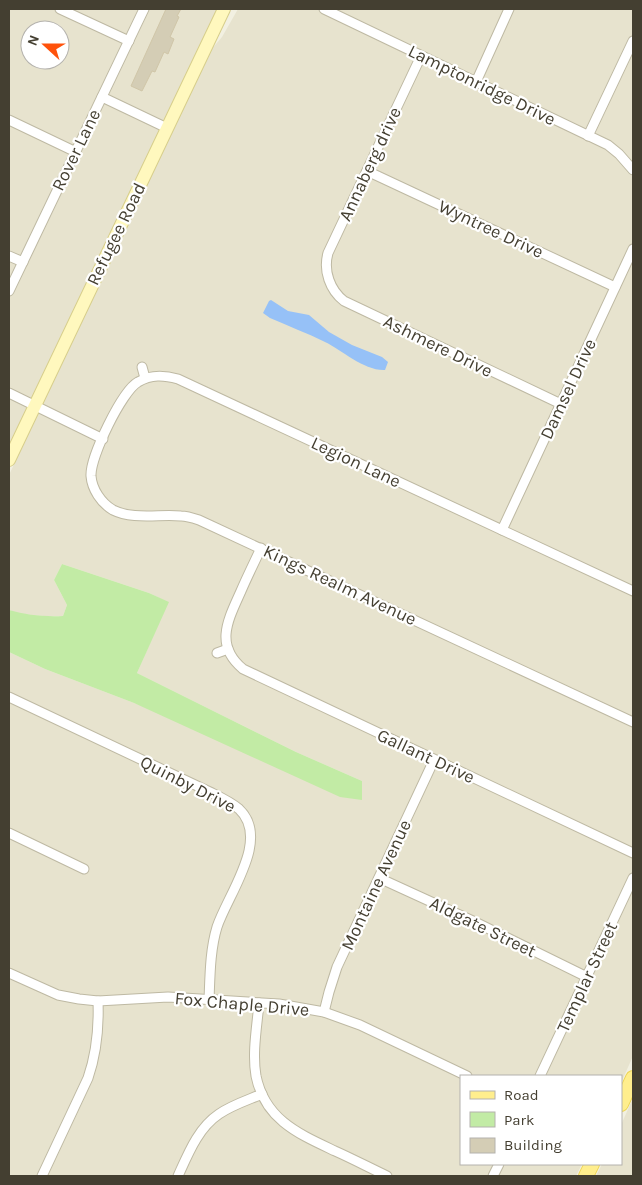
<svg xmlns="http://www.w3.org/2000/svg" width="642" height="1185" font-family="Karla,sans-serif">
<rect width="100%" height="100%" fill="#f2f0e1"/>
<g fill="#e7e3ce" fill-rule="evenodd">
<path d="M9 9H224L9 460ZM30 30H60V60H30Z"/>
<polygon points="238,9 633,9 633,1056 621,1083 621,1076 461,1076 461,1164 582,1164 576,1176 9,1176 9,652 45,669 134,703 362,781 296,752 137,673 168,602 149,593 62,564 54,580 67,605 63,616 44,616 20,614 9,610 9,475 105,269 210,51 222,37"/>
<polygon points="633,1098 633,1176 596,1176 602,1164 621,1164 621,1125"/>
</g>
<path fill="#c2eba5" d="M62 564 149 593 169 602 137 673 296 752 362 781V800L340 797 134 703 45 669 9 652V610C26 615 45 617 63 616L67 605 54 580Z"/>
<path fill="#96c1f7" d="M271 300 288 311 309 315 329 332 352 345 382 357 388 362 385 370C364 371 342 350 325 342 307 333 288 326 270 318L263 313 269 301Z"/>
<polygon fill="#d4cdb5" stroke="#d0c6a8" points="166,9 181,9 177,16 179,17 170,37 174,39 168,54 164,52 155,72 152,71 142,91 131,86"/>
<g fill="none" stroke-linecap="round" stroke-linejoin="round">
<defs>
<g id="street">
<polyline points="60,9 129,41"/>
<polyline points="324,9 608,145 619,154 633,170"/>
<path d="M421 56 328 253C323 271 330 290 344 301L561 404"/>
<polyline points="476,82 509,9"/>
<polyline points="102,97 167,128"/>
<polyline points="9,120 76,152"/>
<polyline points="588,136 633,41"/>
<polyline points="367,171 615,287"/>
<polyline points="9,256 23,262"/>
<polyline points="9,291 144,9"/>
<polyline points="142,367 145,378"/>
<polyline points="9,393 103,439"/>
<polyline points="502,530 633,249"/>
<path d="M261 548C254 563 247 577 241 591 228 620 214 645 243 669L633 853"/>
<path d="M633 591 178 379C164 375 151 374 138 382 122 391 90 457 91 476 92 489 101 503 113 510 133 520 159 514 181 516 187 516 193 518 199 520L633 722"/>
<polyline points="217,653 228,649"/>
<path d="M9 697 210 792C220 797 231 802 239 809 271 839 228 894 217 927 210 950 210 976 209 1000"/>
<polyline points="9,833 84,869"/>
<polyline points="379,878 473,921 587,977"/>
<polyline points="9,973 58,995 79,999 98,1001 168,997 279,1004 324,1012 360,1025 467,1076"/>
<path d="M259 1003C257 1026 252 1053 256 1076 265 1120 299 1134 335 1151 353 1159 370 1168 387 1176"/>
<polyline points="324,1012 329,992 337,967 434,760"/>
<polyline points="540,1076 633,878"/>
<path d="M42 1176 88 1078C97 1052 99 1028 98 1001"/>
<path d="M178 1176C188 1154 198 1128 219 1114 232 1105 248 1100 262 1094"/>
<polyline points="493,1176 499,1164"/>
</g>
<polyline id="secondary" points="9,460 224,9"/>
<g id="primary">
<polyline points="621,1104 633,1078"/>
<polyline points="586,1176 592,1164"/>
</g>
</defs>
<use href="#street" stroke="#beb9a3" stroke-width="11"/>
<use href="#secondary" stroke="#d7ce8b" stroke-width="14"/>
<use href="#primary" stroke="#eed553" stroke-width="16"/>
<use href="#street" stroke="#fff" stroke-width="9"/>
<use href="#secondary" stroke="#fff8be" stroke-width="12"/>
<use href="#primary" stroke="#ffee8d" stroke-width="14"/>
</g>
<g text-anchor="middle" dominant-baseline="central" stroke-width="4.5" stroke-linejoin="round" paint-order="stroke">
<g font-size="18" fill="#443f31" stroke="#fff">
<text transform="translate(482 85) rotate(26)">Lamptonridge Drive</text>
<text transform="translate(76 150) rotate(-64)">Rover Lane</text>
<text transform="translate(370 164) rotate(-65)">Annaberg drive</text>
<text transform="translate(491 229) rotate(25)">Wyntree Drive</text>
<text transform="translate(116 234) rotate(-64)">Refugee Road</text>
<text transform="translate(438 346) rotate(26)">Ashmere Drive</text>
<text transform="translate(568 389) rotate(-65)">Damsel Drive</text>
<text transform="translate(356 462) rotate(25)">Legion Lane</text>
<text transform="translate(340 585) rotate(25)">Kings Realm Avenue</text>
<text transform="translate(426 756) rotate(25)">Gallant Drive</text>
<text transform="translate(188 784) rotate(27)">Quinby Drive</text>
<text transform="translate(376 885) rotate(-65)">Montaine Avenue</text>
<text transform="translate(483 927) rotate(26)">Aldgate Street</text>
<text transform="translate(587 977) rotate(-65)">Templar Street</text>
<text transform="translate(242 1004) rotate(5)">Fox Chaple Drive</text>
</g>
</g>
<rect width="642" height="1185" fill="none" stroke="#443f31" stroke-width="20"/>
<rect x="460" y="1075" width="162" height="90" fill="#ffffff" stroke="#b4b2ad"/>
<rect x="470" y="1091" width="25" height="8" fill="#ffee8d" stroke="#b4b2ad"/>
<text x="504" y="1100" font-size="15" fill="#443f31">Road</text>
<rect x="470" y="1112" width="25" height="15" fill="#c2eba5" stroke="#b4b2ad"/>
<text x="504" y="1125" font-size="15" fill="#443f31">Park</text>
<rect x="470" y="1138" width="25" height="15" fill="#d4cdb5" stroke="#b4b2ad"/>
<text x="504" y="1150" font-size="15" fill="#443f31">Building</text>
<g transform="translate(45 45) rotate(291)"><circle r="24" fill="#ffffff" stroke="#b4b2ad"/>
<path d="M0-4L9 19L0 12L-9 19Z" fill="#ff520b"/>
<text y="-8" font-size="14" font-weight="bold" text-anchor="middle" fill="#443f31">N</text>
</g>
</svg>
